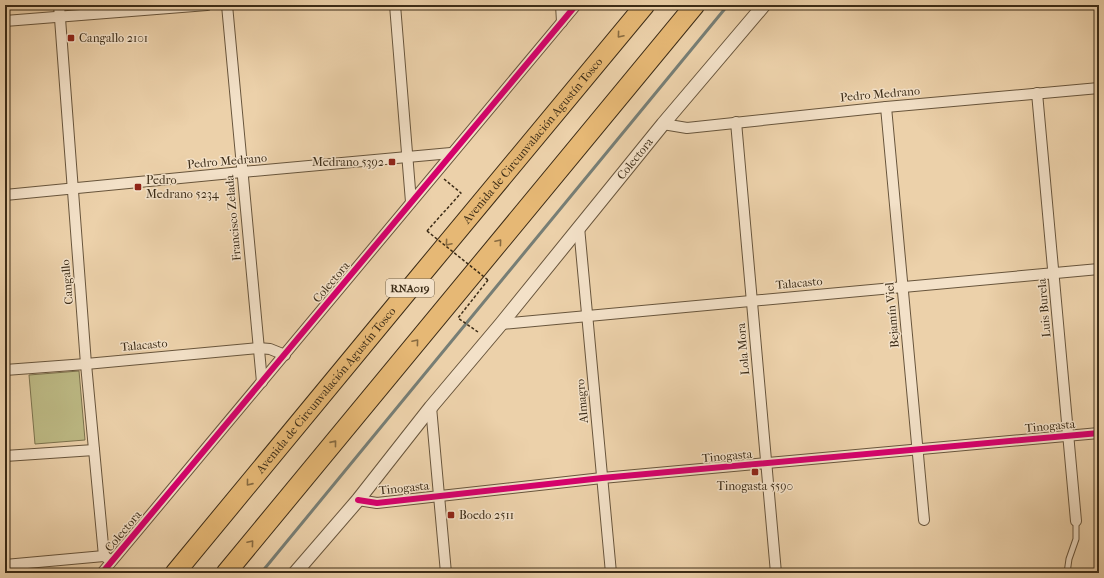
<svg xmlns="http://www.w3.org/2000/svg" width="1104" height="578" font-family="'IM FELL French Canon',serif">
<rect width="100%" height="100%" fill="#ecd1aa"/>
<filter id="stains"><feTurbulence type="fractalNoise" baseFrequency=".005" numOctaves="4"/><feColorMatrix values="0 0 0 0 .2 0 0 0 0 .09 0 0 0 0 .02 0 0 0 .5 -.17"/></filter>
<radialGradient id="worn" r=".72"><stop offset=".6" stop-color="#630" stop-opacity="0"/><stop offset="1" stop-color="#630" stop-opacity=".3"/></radialGradient>
<polygon fill="#bdba85" stroke="#7c734e" points="79,371 85,440 35,444 29,375"/>
<g fill="none" stroke-linecap="round" stroke-linejoin="round">
<polyline stroke="#777e75" stroke-width="3" points="261,573 728,5"/>
<defs>
<polyline id="service" points="1067,573 1069,559 1076,539 1076,521"/>
<g id="minor">
<polyline points="59,5 86,364 104,556"/>
<polyline points="227,5 262,382"/>
<polyline points="395,5 411,202"/>
<polyline points="561,5 562,22"/>
<polyline points="5,21 207,5"/>
<polyline points="1037,93 1076,521"/>
<polyline points="886,107 924,520"/>
<polyline points="736,122 776,573"/>
<polyline points="663,124 687,128 886,107 1099,88"/>
<polyline points="5,195 242,172 451,153"/>
<polyline points="579,227 611,573"/>
<polyline points="501,324 1099,269"/>
<polyline points="5,370 86,364 258,348 270,349 285,355"/>
<polyline points="431,407 446,573"/>
<polyline points="5,456 94,450"/>
<polyline points="358,500 377,503 602,478 1099,433"/>
<polyline points="5,565 104,556 110,560"/>
<polyline points="102,573 576,5"/>
</g>
<g id="tertiary">
<path id="s1" d="M295 573 358 500 431 407 501 324 663 124 764 5"/>
</g>
<g id="motorway">
<path id="s2" d="M175 573 421 275 645 5"/>
<polyline points="226,573 695,5"/>
</g>
</defs>
<use href="#service" stroke="#68553c" stroke-width="7"/>
<use href="#minor" stroke="#68553c" stroke-width="12"/>
<use href="#tertiary" stroke="#68553c" stroke-width="15"/>
<use href="#motorway" stroke="#3c2c17" stroke-width="21"/>
<g stroke="#3c2c17" stroke-width="1.5" stroke-dasharray="3 2" stroke-linecap="butt">
<polyline points="427,231 461,193 444,179"/>
<polyline points="478,332 458,318 488,280"/>
</g>
<use href="#service" stroke="#f3e1c8" stroke-width="5"/>
<use href="#minor" stroke="#f3e1c8" stroke-width="10"/>
<use href="#tertiary" stroke="#f3e1c8" stroke-width="13"/>
<use href="#motorway" stroke="#e6b875" stroke-width="19"/>
<polyline stroke="#3c2c17" stroke-width="1.5" stroke-dasharray="3 2" stroke-linecap="butt" points="427,231 488,280"/>
<defs>
<g id="cycleway">
<polyline points="358,500 377,503 602,478 1099,433"/>
<polyline points="102,573 576,5"/>
</g>
</defs>
<use href="#cycleway" stroke="#f3e1c8" stroke-width="8"/>
<use href="#cycleway" stroke="#d6006c" stroke-width="6"/>
</g>
<defs><path id="oneway-chevron" d="M-2-3.5L2.5 0L-2 3.5" fill="none" stroke-width="1.6" stroke-linecap="round" stroke-linejoin="round"/></defs>
<g stroke="#886b41">
<use href="#oneway-chevron" transform="translate(620 35) rotate(130)"/>
<use href="#oneway-chevron" transform="translate(499 242) rotate(-50)"/>
<use href="#oneway-chevron" transform="translate(448 243) rotate(130)"/>
<use href="#oneway-chevron" transform="translate(416 342) rotate(-50)"/>
<use href="#oneway-chevron" transform="translate(334 443) rotate(-51)"/>
<use href="#oneway-chevron" transform="translate(249 483) rotate(129)"/>
<use href="#oneway-chevron" transform="translate(251 543) rotate(-50)"/>
</g>
<g fill="#8f2418" stroke="#f3e1c8" stroke-width="1.5">
<rect x="67" y="34" width="8" height="8" rx="2"/>
<rect x="388" y="158" width="8" height="8" rx="2"/>
<rect x="134" y="183" width="8" height="8" rx="2"/>
<rect x="751" y="468" width="8" height="8" rx="2"/>
<rect x="447" y="511" width="8" height="8" rx="2"/>
</g>
<g text-anchor="middle" dominant-baseline="central" stroke-width="3" stroke-linejoin="round" paint-order="stroke">
<rect fill="#f3e1c8" stroke="#73624c" stroke-width="1" x="386" y="279" width="48" height="18" rx="3"/>
<g font-size="11" font-weight="bold" fill="#3c2c17">
<text x="410" y="288">RNA019</text>
</g>
<g font-size="12" fill="#3c2c17" stroke="#f3e1c8" text-anchor="start">
<text x="79" y="38">Cangallo 2101</text>
<text x="384" y="162" text-anchor="end">Medrano 5392</text>
<text x="146" y="180">Pedro<tspan x="146" dy="14">Medrano 5234</tspan></text>
<text x="755" y="486" text-anchor="middle">Tinogasta 5590</text>
<text x="459" y="515">Boedo 2511</text>
</g>
<g font-size="12" fill="#3c2c17" stroke="#f3e1c8">
<text transform="translate(880 94) rotate(-5)">Pedro Medrano</text>
<text stroke="none"><textPath href="#s2" startOffset="561">Avenida de Circunvalación Agustín Tosco</textPath></text>
<text stroke="none"><textPath href="#s1" startOffset="536">Colectora</textPath></text>
<text transform="translate(227 161) rotate(-5)">Pedro Medrano</text>
<text transform="translate(233 218) rotate(-95)">Francisco Zelada</text>
<text transform="translate(67 282) rotate(-95)">Cangallo</text>
<text transform="translate(331 282) rotate(-50)">Colectora</text>
<text transform="translate(799 283) rotate(-5)">Talacasto</text>
<text transform="translate(1044 308) rotate(-95)">Luis Burela</text>
<text transform="translate(892 315) rotate(-95)">Bejamín Viel</text>
<text transform="translate(144 345) rotate(-5)">Talacasto</text>
<text transform="translate(743 349) rotate(-95)">Lola Mora</text>
<text stroke="none"><textPath href="#s2" startOffset="237">Avenida de Circunvalación Agustín Tosco</textPath></text>
<text transform="translate(582 401) rotate(-95)">Almagro</text>
<text transform="translate(1050 426) rotate(-5)">Tinogasta</text>
<text transform="translate(727 456) rotate(-5)">Tinogasta</text>
<text transform="translate(404 488) rotate(-6)">Tinogasta</text>
<text transform="translate(123 531) rotate(-50)">Colectora</text>
</g>
</g>
<rect width="1104" height="578" fill="none" stroke="#ecd1aa" stroke-width="20"/>
<rect x="6" y="6" width="1092" height="566" fill="none" stroke="#3c2c17" stroke-width="2"/>
<rect x="10" y="10" width="1084" height="558" fill="none" stroke="#3c2c17"/>
<rect width="100%" height="100%" filter="url(#stains)"/>
<rect width="100%" height="100%" fill="url(#worn)"/>
</svg>
